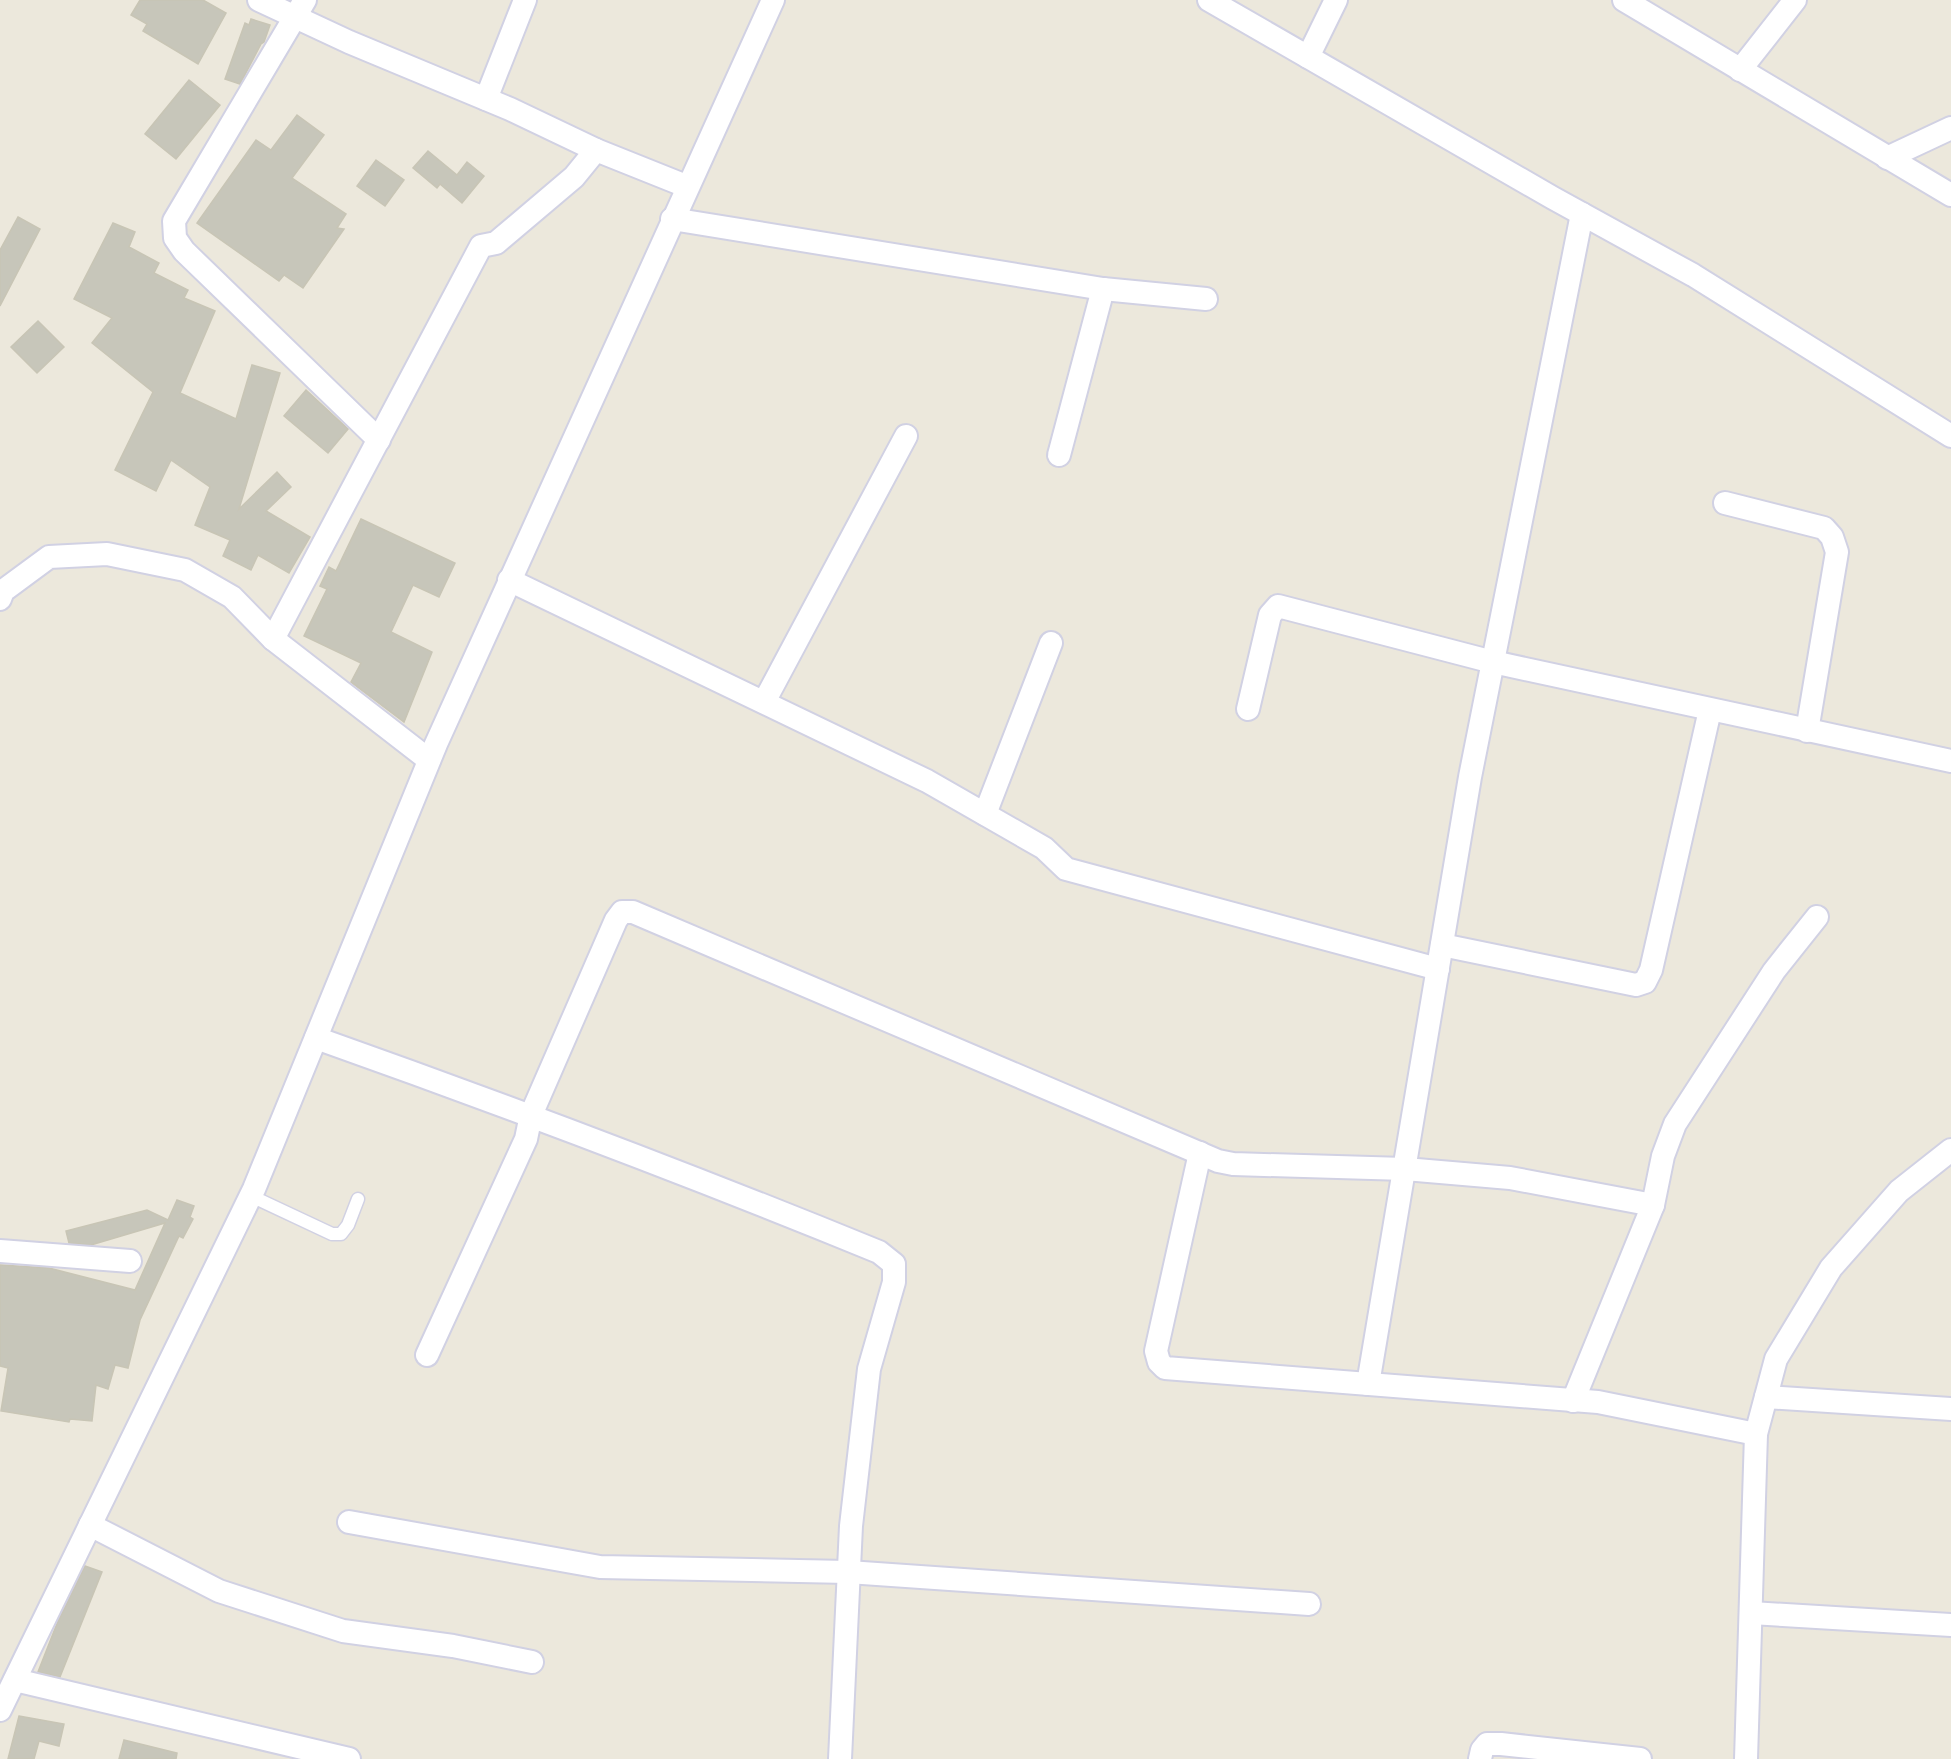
<svg xmlns="http://www.w3.org/2000/svg" width="1951" height="1759" font-family="Signika,sans-serif">
<rect width="100%" height="100%" fill="#ece8dc"/>
<g fill="#c7c6ba" stroke="#c8c5b5" stroke-width="1.5">
<polygon points="140,0 203,0 226,13 198,64 143,31 147,24 131,15"/>
<polygon points="251,19 270,25 264,42 261,44 240,84 225,79 245,23 249,25"/>
<polygon points="189,80 220,105 176,159 145,134"/>
<polygon points="297,115 324,135 292,178 346,214 337,228 344,229 303,288 284,275 279,281 197,223 256,140 271,150"/>
<polygon points="428,151 457,175 467,162 484,176 462,203 440,184 437,188 413,168"/>
<polygon points="376,160 404,180 385,206 357,186"/>
<polygon points="18,217 40,229 0,306 0,250"/>
<polygon points="113,223 135,232 129,247 159,263 154,273 188,290 184,298 215,311 180,393 236,419 252,365 280,373 239,509 277,472 291,487 266,511 310,537 289,573 258,555 251,570 223,556 230,540 195,525 210,487 171,460 156,491 115,470 153,392 92,343 112,318 74,299"/>
<polygon points="38,321 64,347 37,373 11,347"/>
<polygon points="306,390 348,429 328,453 284,416"/>
<polygon points="361,519 455,563 439,597 413,585 391,632 432,652 404,722 351,682 361,663 304,636 327,589 320,586 329,567 336,571"/>
<polygon points="177,1200 194,1206 190,1217 193,1219 183,1238 179,1236 140,1320 128,1368 115,1365 108,1389 96,1385 92,1421 70,1419 69,1422 1,1411 8,1368 0,1366 0,1265 49,1268 135,1290 165,1223 91,1245 69,1243 66,1231 147,1210 168,1220"/>
<polygon points="85,1566 102,1572 60,1677 38,1672 58,1621"/>
<polygon points="19,1716 64,1724 59,1746 39,1741 34,1759 8,1759"/>
<polygon points="124,1740 177,1753 176,1759 119,1759"/>
</g>
<g fill="none" stroke-linecap="round" stroke-linejoin="round">
<defs>
<polyline id="service" points="251,1196 332,1234 341,1234 348,1225 358,1199"/>
<g id="minor">
<polyline points="259,0 349,42 510,109 596,150 686,186"/>
<polyline points="305,0 174,221 175,238 184,251 379,440"/>
<polyline points="1209,0 1553,198 1693,275 1951,436"/>
<polyline points="1624,0 1951,195"/>
<polyline points="1308,57 1336,0"/>
<polyline points="1740,70 1795,0"/>
<polyline points="486,99 525,0"/>
<polyline points="1887,158 1951,128"/>
<polyline points="672,219 1103,289 1206,299"/>
<polyline points="1059,455 1103,289"/>
<polyline points="1725,503 1824,528 1832,537 1837,552 1807,731"/>
<polyline points="509,580 927,781 1044,848 1066,869 1438,969"/>
<polyline points="0,599 3,591 49,557 107,554 185,570 232,597 273,639 429,760"/>
<polyline points="273,639 481,246 496,243 574,177 596,150"/>
<polyline points="764,702 906,436"/>
<polyline points="1248,709 1270,615 1278,606 1493,662 1951,761"/>
<polyline points="985,814 1051,643"/>
<polyline points="1442,945 1636,985 1645,982 1651,970 1710,710"/>
<path d="M316 1038C505 1105 693 1176 879 1252L894 1264V1282L869 1369 851 1526 840 1759"/>
<polyline points="1200,1153 1156,1351 1159,1362 1165,1368 1598,1402 1756,1434"/>
<polyline points="0,1251 130,1261"/>
<polyline points="427,1355 526,1139 531,1115 616,920 622,912 633,912 1218,1161 1233,1164 1405,1169 1510,1178 1653,1205"/>
<polyline points="1368,1384 1470,777 1582,214"/>
<polyline points="1766,1397 1951,1409"/>
<polyline points="1573,1401 1653,1205 1663,1156 1675,1124 1774,971 1817,917"/>
<polyline points="349,1522 600,1567 848,1572 1309,1604"/>
<polyline points="90,1525 219,1591 343,1631 453,1646 532,1662"/>
<polyline points="1751,1613 1951,1625"/>
<polyline points="15,1680 349,1759"/>
<polyline points="0,1710 254,1189 436,744 773,0"/>
<polyline points="1480,1759 1482,1750 1487,1744 1501,1744 1640,1759"/>
<polyline points="1746,1759 1756,1434 1776,1359 1831,1268 1899,1191 1951,1150"/>
</g>
</defs>
<use href="#service" stroke="#d1d1e3" stroke-width="15"/>
<use href="#minor" stroke="#d1d1e3" stroke-width="26"/>
<use href="#service" stroke="#fff" stroke-width="12"/>
<use href="#minor" stroke="#fff" stroke-width="22"/>
</g>
</svg>
